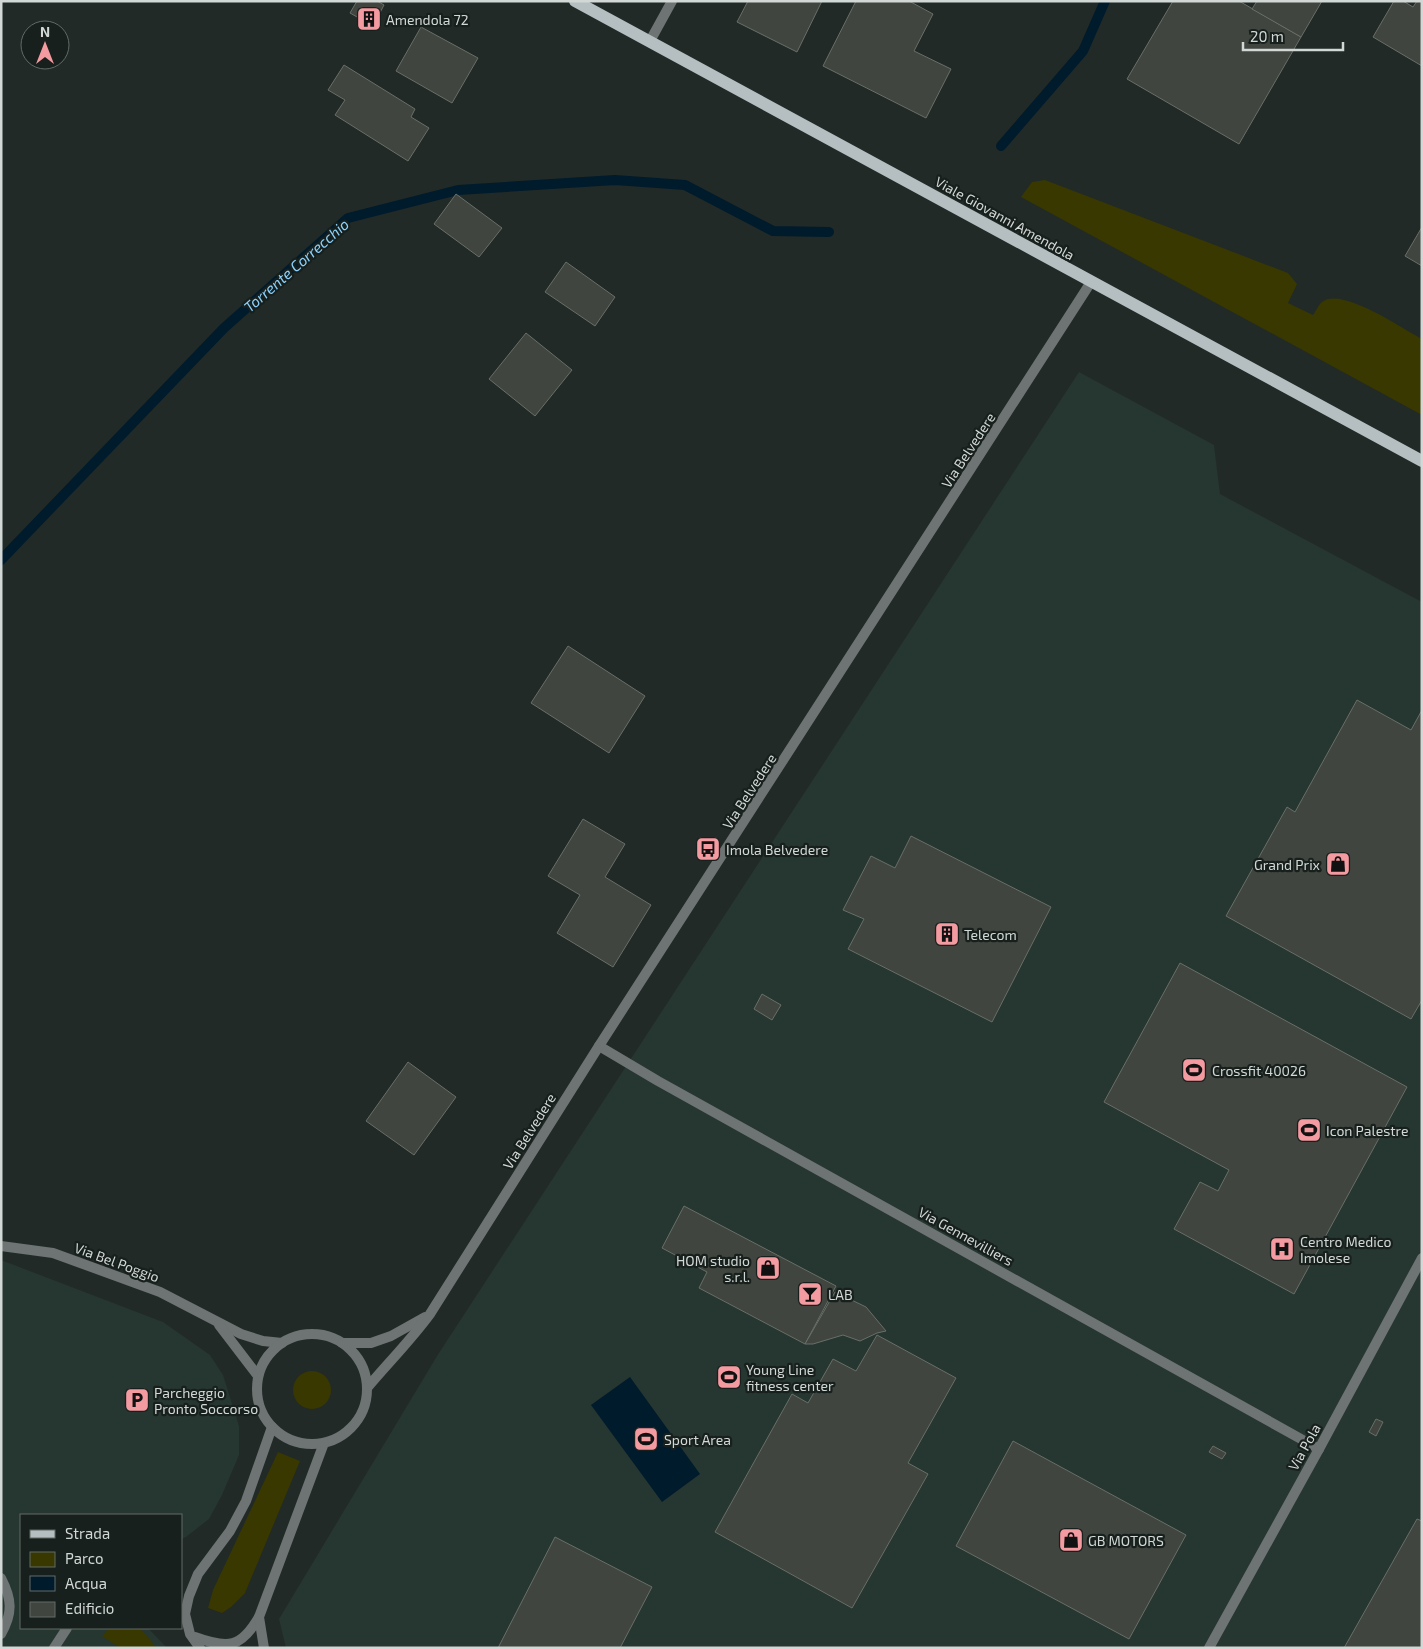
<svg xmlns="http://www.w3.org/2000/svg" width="1423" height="1649" font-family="'Exo 2',sans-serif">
<rect width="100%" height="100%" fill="#212a27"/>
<g fill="#263631">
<polygon points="1079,372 1214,445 1220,494 1422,602 1422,1648 286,1648 279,1619 437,1356"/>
<polygon points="1,1260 163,1322 210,1355 223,1375 239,1426 239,1455 222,1495 209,1519 186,1537 181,1539 181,1515 21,1515 21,1628 148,1628 167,1648 1,1648"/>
</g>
<g fill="#383800">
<path d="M1045 180 1288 273 1297 284 1288 303 1313 315C1316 311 1319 304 1322 302 1341 286 1403 329 1422 339V415L1021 197 1032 182Z"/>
<circle cx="312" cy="1390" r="19"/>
<polygon points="278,1452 300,1461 245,1593 231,1607 222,1613 208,1608 213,1590"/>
<polygon points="109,1628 140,1628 157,1648 120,1648 102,1636"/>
</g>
<polygon fill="#001b2c" points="630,1377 700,1474 662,1502 591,1405"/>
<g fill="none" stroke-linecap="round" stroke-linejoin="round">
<g stroke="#001b2c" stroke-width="10">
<polyline points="1001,146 1083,51 1105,1"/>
<polyline points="1,560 224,328 348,218 458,190 615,180 685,185 773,231 829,232"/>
</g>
</g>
<g fill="#40453f" stroke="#696f68">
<polygon points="357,1 377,1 384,5 373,26 350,13"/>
<polygon points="748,1 822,1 797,52 737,22"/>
<polygon points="856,1 909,1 933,14 914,51 951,69 926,118 823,66"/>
<polygon points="1173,1 1239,1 1301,37 1239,144 1127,79"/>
<polygon points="1257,1 1322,1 1301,37 1252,9"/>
<polygon points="1394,1 1403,1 1413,7 1417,1 1422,1 1422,66 1373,37"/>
<polygon points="421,27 478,58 452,103 396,71"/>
<polygon points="344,65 415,109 411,117 429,128 408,161 335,115 345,100 328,90"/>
<polygon points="456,194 502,228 479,257 434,224"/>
<polygon points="1422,227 1422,266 1405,256"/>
<polygon points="566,262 615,297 595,326 545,292"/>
<polygon points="526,333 572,370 535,416 489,379"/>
<polygon points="568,646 645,696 609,753 531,703"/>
<polygon points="1357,700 1411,730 1422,710 1422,1000 1411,1019 1226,916 1287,807 1295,812"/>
<polygon points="583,819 625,844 605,877 651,905 613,967 557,933 580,895 548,876"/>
<polygon points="911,836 1051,907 992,1022 848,949 864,919 843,910 871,856 895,868"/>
<polygon points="1180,963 1407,1087 1294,1294 1174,1229 1200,1182 1218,1191 1229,1170 1104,1102"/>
<polygon points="762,994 781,1005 772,1020 754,1009"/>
<polygon points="408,1062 456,1097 414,1155 366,1121"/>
<polygon points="684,1206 836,1286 805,1344 699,1288 707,1272 662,1248"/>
<polygon points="835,1292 866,1307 886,1331 877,1333 860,1341 843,1335 813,1344 805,1344"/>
<polygon points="877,1335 956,1378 908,1463 928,1474 852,1608 715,1532 792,1394 808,1403 833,1359 856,1371"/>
<polygon points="1376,1419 1383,1422 1376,1436 1369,1432"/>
<polygon points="1013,1441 1186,1535 1129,1639 956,1546"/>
<polygon points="1213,1446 1226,1453 1222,1459 1209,1452"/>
<polygon points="1417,1519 1422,1521 1422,1648 1344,1648"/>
<polygon points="555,1537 652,1587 620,1648 498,1648"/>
</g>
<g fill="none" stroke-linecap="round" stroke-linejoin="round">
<g stroke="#6e7373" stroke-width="10">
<path d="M1 1578C12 1599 13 1613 1 1634"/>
<polyline points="54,1648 67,1628"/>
</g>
<g stroke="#6e7373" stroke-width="10">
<polyline points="650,41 672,1"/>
<polyline points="599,1046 658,1081 1319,1449"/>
<polyline points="1,1246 53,1253 160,1292 241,1334 263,1341 282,1343"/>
<polyline points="219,1325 258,1376"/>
<circle cx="312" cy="1389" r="55"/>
<polyline points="342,1343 371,1343 391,1336 425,1317"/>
<path d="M367 1388C388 1363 411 1340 430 1314L599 1046 1091 282"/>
<path d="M195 1637C228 1649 241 1648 259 1617"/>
<polyline points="200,1648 190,1634 185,1614 189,1596 198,1574 230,1531 246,1501 272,1427"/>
<polyline points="264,1648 259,1617 324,1443"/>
<polyline points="1209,1648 1319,1449 1422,1258"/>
</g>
<polyline stroke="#b5bec0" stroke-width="12" points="575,1 1422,461"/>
</g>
<defs>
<symbol id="building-square" viewBox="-11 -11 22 22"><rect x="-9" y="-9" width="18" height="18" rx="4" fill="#f49aa1" stroke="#18201d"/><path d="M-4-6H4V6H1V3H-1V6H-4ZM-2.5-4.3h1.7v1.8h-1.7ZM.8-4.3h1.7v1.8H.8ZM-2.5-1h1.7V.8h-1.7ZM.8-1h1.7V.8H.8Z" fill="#111"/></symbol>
<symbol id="bus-square" viewBox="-11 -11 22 22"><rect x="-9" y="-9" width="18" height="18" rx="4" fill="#f49aa1" stroke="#18201d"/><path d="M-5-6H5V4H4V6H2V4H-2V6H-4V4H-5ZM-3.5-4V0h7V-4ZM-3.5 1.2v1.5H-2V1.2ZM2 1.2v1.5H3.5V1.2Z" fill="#111"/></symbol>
<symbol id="shop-square" viewBox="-11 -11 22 22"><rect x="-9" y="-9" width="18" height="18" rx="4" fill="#f49aa1" stroke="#18201d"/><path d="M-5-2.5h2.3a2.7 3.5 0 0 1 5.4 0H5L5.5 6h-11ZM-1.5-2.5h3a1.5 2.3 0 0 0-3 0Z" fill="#111"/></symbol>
<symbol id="stadium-square" viewBox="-11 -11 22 22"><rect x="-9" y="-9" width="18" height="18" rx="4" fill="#f49aa1" stroke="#18201d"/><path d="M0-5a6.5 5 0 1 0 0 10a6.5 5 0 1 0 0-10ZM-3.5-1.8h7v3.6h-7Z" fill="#111"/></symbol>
<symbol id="hospital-square" viewBox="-11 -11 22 22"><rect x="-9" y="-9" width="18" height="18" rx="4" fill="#f49aa1" stroke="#18201d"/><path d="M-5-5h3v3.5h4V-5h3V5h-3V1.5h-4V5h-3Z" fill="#111"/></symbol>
<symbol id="bar-square" viewBox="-11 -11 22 22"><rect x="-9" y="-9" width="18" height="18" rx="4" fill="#f49aa1" stroke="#18201d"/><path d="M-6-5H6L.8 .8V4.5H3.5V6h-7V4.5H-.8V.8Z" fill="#111"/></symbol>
<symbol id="parking-square" viewBox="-11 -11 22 22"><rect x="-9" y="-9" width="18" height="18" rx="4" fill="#f49aa1" stroke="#18201d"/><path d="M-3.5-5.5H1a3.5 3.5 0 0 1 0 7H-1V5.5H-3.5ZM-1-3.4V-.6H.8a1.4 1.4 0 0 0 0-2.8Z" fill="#111"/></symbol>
</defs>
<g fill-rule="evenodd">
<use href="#building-square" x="355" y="5" width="28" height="28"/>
<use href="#bus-square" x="694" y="835" width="28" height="28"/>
<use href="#shop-square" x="1324" y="850" width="28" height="28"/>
<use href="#building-square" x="933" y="920" width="28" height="28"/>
<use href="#stadium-square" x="1180" y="1056" width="28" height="28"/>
<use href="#stadium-square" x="1295" y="1116" width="28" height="28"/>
<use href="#hospital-square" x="1268" y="1235" width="28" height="28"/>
<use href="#shop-square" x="754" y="1254" width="28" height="28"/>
<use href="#bar-square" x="796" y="1280" width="28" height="28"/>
<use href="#stadium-square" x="715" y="1363" width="28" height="28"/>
<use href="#parking-square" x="123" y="1386" width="28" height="28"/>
<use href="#stadium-square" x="632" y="1425" width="28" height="28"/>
<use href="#shop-square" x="1057" y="1526" width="28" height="28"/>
</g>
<g text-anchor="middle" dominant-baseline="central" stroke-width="4.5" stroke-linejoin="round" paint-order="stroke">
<g font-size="14" fill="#d2d8d6" stroke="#18201d" text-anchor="start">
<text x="386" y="19">Amendola 72</text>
<text x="726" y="849">Imola Belvedere</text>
<text x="1320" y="864" text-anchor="end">Grand Prix</text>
<text x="964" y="934">Telecom</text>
<text x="1212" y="1070">Crossfit 40026</text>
<text x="1326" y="1130">Icon Palestre</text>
<text x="1300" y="1241">Centro Medico<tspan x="1300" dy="16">Imolese</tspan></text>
<text x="750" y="1260" text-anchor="end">HOM studio<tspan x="750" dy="16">s.r.l.</tspan></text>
<text x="828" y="1294">LAB</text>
<text x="746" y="1369">Young Line<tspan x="746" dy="16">fitness center</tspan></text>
<text x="154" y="1392">Parcheggio<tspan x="154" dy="16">Pronto Soccorso</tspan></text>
<text x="664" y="1439">Sport Area</text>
<text x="1088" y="1540">GB MOTORS</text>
</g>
<g font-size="14" fill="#d2d8d6" stroke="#18201d">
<text transform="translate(1005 218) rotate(29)">Viale Giovanni Amendola</text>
<text transform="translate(968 450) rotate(-57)">Via Belvedere</text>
<text transform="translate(749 791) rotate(-57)">Via Belvedere</text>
<text transform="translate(529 1131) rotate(-58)">Via Belvedere</text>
<text transform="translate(966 1236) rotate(29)">Via Gennevilliers</text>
<text transform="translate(117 1262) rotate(20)">Via Bel Poggio</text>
<text transform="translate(1304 1447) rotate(-61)">Via Pola</text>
</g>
<g font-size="15" font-style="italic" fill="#8bd1fc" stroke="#18201d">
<text transform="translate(296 265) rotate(-41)">Torrente Correcchio</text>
</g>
</g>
<rect width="1423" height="1649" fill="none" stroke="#d2d8d6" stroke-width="5"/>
<rect x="20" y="1514" width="162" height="115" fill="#18201d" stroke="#626a67"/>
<rect x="30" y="1530" width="25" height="8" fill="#b5bec0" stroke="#626a67"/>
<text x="65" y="1539" font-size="15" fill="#d2d8d6">Strada</text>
<rect x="30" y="1552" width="25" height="15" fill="#383800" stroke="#626a67"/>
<text x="65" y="1564" font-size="15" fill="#d2d8d6">Parco</text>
<rect x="30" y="1576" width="25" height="15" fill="#001b2c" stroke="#626a67"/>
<text x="65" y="1589" font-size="15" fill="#d2d8d6">Acqua</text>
<rect x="30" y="1602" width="25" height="15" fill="#40453f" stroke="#626a67"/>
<text x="65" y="1614" font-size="15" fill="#d2d8d6">Edificio</text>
<g transform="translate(45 45)"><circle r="24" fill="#18201d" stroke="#626a67"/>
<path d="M0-4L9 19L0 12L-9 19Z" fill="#f49aa1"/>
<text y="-8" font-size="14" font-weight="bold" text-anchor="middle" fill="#d2d8d6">N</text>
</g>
<path d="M1243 42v8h100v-8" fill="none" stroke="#d2d8d6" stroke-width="2.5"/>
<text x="1250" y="42" font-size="15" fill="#d2d8d6" stroke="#18201d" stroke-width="4" paint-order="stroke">20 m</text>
</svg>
